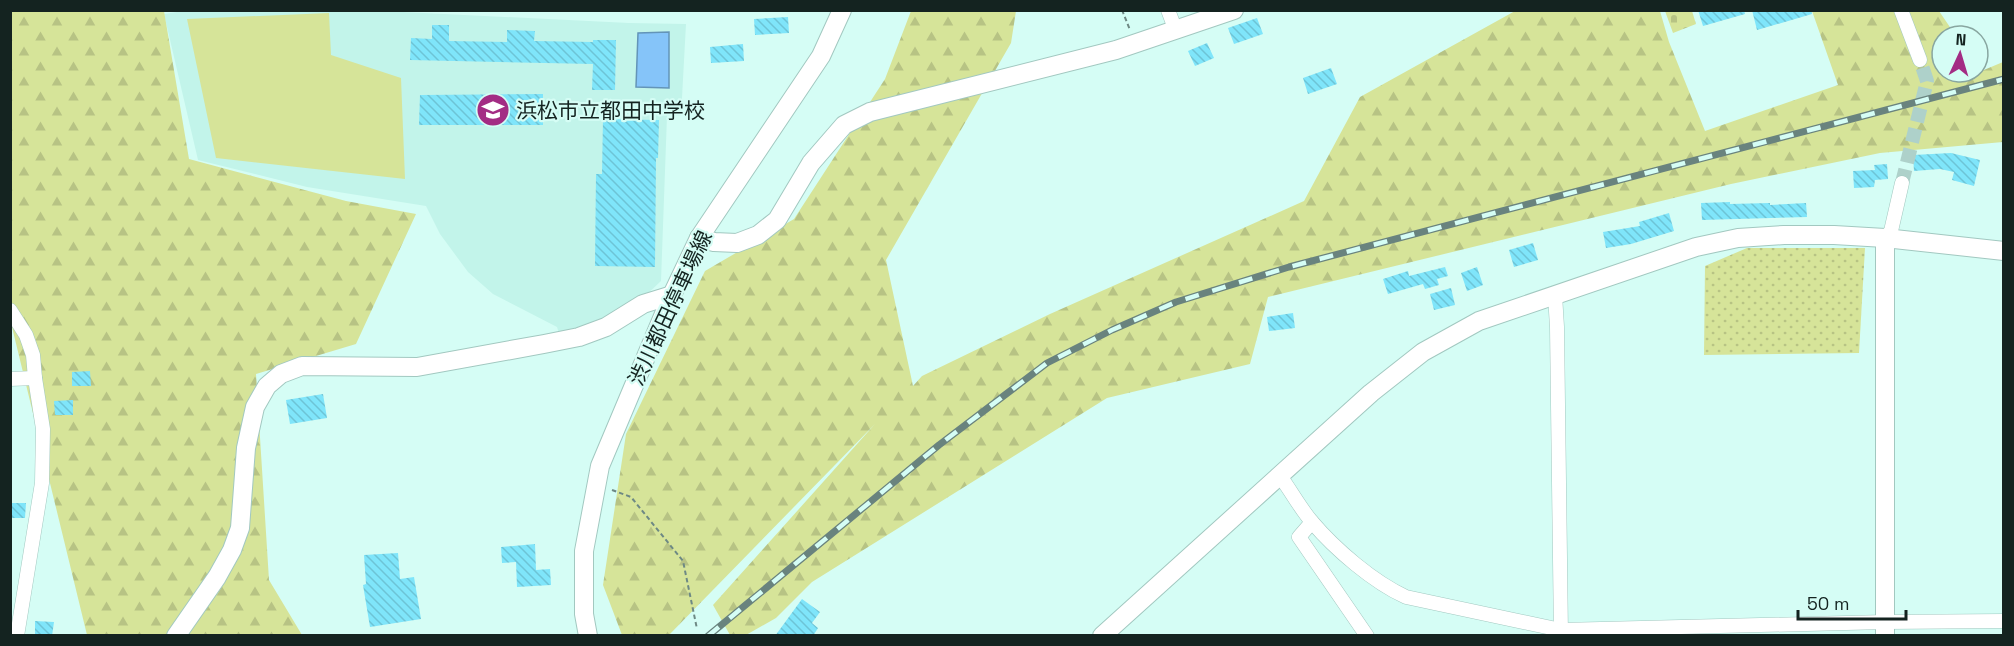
<svg xmlns="http://www.w3.org/2000/svg" width="2014" height="646" font-family="'Space Grotesk','Noto Sans JP',sans-serif">
<defs>
<pattern id="grass-dots" width="8" height="8" patternUnits="userSpaceOnUse" patternTransform="scale(1.5)"><rect width="8" height="8" fill="#d6e499"/><path d="M2 2h.1M6 6h.1" fill="none" stroke="#b7c384" stroke-width="1.8" stroke-linecap="round"/></pattern>
<pattern id="forest-firs" width="22" height="20" patternUnits="userSpaceOnUse" patternTransform="scale(1.5)"><rect width="22" height="20" fill="#d6e499"/><path d="M5 1l3.5 6h-7zM16 11l3.5 6h-7z" fill="#b7c384"/></pattern>
<pattern id="cemetery-stones" width="16" height="16" patternUnits="userSpaceOnUse" patternTransform="scale(1.5)"><rect width="16" height="16" fill="#d6e499"/><path d="M2 7V4a2 2 0 0 1 4 0v3zM10 15v-3a2 2 0 0 1 4 0v3z" fill="#b7c384"/></pattern>
<pattern id="building-back-hatch" width="6" height="6" patternUnits="userSpaceOnUse" patternTransform="scale(1.5)"><rect width="6" height="6" fill="#7fe5fa"/><path d="M-1 5l2 2M0 0l6 6M5-1l2 2" fill="none" stroke="#6dc4d6"/></pattern>
</defs>
<rect width="100%" height="100%" fill="#d5fdf5"/>
<polygon fill="#c2f4ea" points="190,10 362,10 629,23 686,24 681,116 667,116 661,281 641,300 561,340 557,327 493,294 468,272 440,234 426,206 307,187 198,160 164,14"/>
<polygon fill="url(#grass-dots)" points="1747,248 1865,248 1859,353 1704,355 1705,266"/>
<g fill="url(#forest-firs)">
<polygon points="10,11 164,11 189,159 346,201 416,214 356,344 256,374 269,580 302,635 87,635 11,323"/>
<polygon points="911,11 1016,11 1011,43 886,260 913,386 922,376 1050,314 1304,201 1360,97 1515,11 1660,11 1669,42 1705,131 1838,85 1812,11 1939,11 1956,36 1942,36 1942,72 1978,72 1978,70 1979,72 2003,62 2003,142 1880,153 1731,184 1268,297 1250,364 1107,398 812,582 776,618 746,635 730,635 713,605 875,424 669,635 622,635 603,585 626,434 705,271 794,219 885,79"/>
</g>
<polygon fill="url(#cemetery-stones)" points="1665,11 1692,11 1696,24 1673,33"/>
<polygon fill="#d6e499" points="329,13 331,55 401,78 405,179 216,158 187,19"/>
<polygon fill="#85c4f9" stroke="#6394b8" stroke-width="1.5" points="669,32 669,88 636,87 638,33"/>
<g fill="url(#building-back-hatch)">
<polygon points="1698,10 1744,10 1745,14 1703,26"/>
<polygon points="1752,10 1811,10 1812,14 1757,30"/>
<polygon points="788,17 789,33 755,35 754,19"/>
<polygon points="1257,18 1263,34 1234,44 1228,28"/>
<polygon points="432,25 449,25 449,41 507,42 507,30 535,31 534,41 593,42 593,40 616,40 615,90 592,90 593,64 410,60 411,38 432,39"/>
<polygon points="1207,43 1214,58 1195,66 1188,51"/>
<polygon points="743,44 744,61 711,63 710,47"/>
<polygon points="1331,68 1337,84 1308,94 1303,78"/>
<polygon points="543,94 543,125 419,125 420,95"/>
<polygon points="603,119 659,120 658,158 656,158 655,267 595,266 596,174 602,174"/>
<polygon points="1951,153 1980,160 1974,186 1952,180 1954,172 1940,169 1914,171 1913,155"/>
<polygon points="1887,164 1888,179 1875,180 1874,187 1854,188 1853,171 1875,170 1874,165"/>
<polygon points="1730,202 1730,204 1770,203 1770,205 1806,203 1807,217 1702,220 1701,203"/>
<polygon points="1669,213 1674,231 1631,244 1606,248 1603,232 1640,226 1639,222"/>
<polygon points="1533,243 1538,260 1514,267 1509,250"/>
<polygon points="1445,267 1448,276 1437,279 1439,285 1425,289 1423,284 1388,294 1383,279 1408,271 1409,276"/>
<polygon points="1477,267 1483,285 1467,291 1461,273"/>
<polygon points="1451,288 1455,305 1434,310 1430,294"/>
<polygon points="1293,313 1295,328 1269,331 1267,317"/>
<polygon points="90,371 91,386 72,386 72,372"/>
<polygon points="323,394 327,418 290,424 286,400"/>
<polygon points="73,400 73,415 55,415 54,401"/>
<polygon points="12,503 26,503 25,518 12,518"/>
<polygon points="535,544 536,570 550,569 551,585 517,587 516,562 502,563 501,547"/>
<polygon points="398,553 400,579 414,577 421,619 370,627 363,585 366,584 364,555"/>
<polygon points="802,599 820,612 812,623 818,628 813,636 775,636"/>
<polygon points="35,621 54,622 52,636 35,636"/>
</g>
<g fill="none" stroke-linecap="round" stroke-linejoin="round">
<polyline stroke="#aed1ca" stroke-width="14" stroke-dasharray="14 7" stroke-linecap="butt" points="1902,183 1927,81 1920,60"/>
<defs>
<g id="street">
<polyline points="1168,10 1176,31"/>
<polyline points="1901,10 1920,60"/>
<polyline points="1885,238 1891,231 1902,183"/>
<polyline points="1555,295 1557,327 1561,636"/>
<polyline points="10,310 26,335 33,355 35,378 43,429 42,483 17,636"/>
<polyline points="10,379 35,378"/>
<path d="M1280 476C1291 491 1300 508 1312 522 1335 549 1373 582 1406 597L1561 630 1885 622 2004 621"/>
<polyline points="1312,522 1299,537 1367,636"/>
</g>
<g id="secondary">
<polyline points="699,238 714,242 737,243 758,235 777,220 811,163 844,125 870,112 1116,50 1234,10"/>
<polyline points="1885,238 1885,636"/>
<polyline points="176,636 217,577 232,550 240,528 246,448 255,407 267,386 281,374 302,366 417,367 544,344 579,337 606,327 643,304 672,295"/>
<polyline points="588,636 584,614 584,551 600,466 672,295 699,238 821,56 842,10"/>
<polyline points="1102,636 1371,393 1423,352 1479,321 1696,247 1738,238 1784,235 1834,235 1885,238 2004,251"/>
</g>
</defs>
<use href="#street" stroke="#a2c8c0" stroke-width="15"/>
<use href="#secondary" stroke="#a2c8c0" stroke-width="20"/>
<g stroke="#6e8984" stroke-width="2" stroke-dasharray="4.5 3" stroke-linecap="butt">
<polyline points="1122,10 1130,30"/>
<polyline points="612,490 631,497 683,561 697,629"/>
</g>
<use href="#street" stroke="#fff" stroke-width="14"/>
<use href="#secondary" stroke="#fff" stroke-width="18"/>
<defs>
<polyline id="rail" points="708,636 939,445 1047,363 1112,330 1176,302 1289,267 2004,79"/>
</defs>
<use href="#rail" stroke="#69837e" stroke-width="7"/>
<use href="#rail" stroke="#d5fdf5" stroke-width="4.5" stroke-dasharray="14" stroke-linecap="butt"/>
</g>
<defs>
<symbol id="school-disc" viewBox="-11 -11 22 22"><circle r="9.5" fill="#a32c84" stroke="#d5fdf5"/><path d="M0-5L7-2L0 1L-7-2ZM-4 1L0 2.5L4 1V4Q0 6-4 4Z" fill="#fff"/></symbol>
</defs>
<g fill-rule="evenodd">
<use href="#school-disc" x="474" y="91" width="38" height="38"/>
</g>
<g text-anchor="middle" dominant-baseline="central" stroke-width="4.5" stroke-linejoin="round" paint-order="stroke">
<g font-size="21" fill="#142320" stroke="#d5fdf5" text-anchor="start">
<text x="516" y="110">浜松市立都田中学校</text>
</g>
<g font-size="21" fill="#142320" stroke="#d5fdf5">
<text transform="translate(670 308) rotate(-65)">渋川都田停車場線</text>
</g>
</g>
<rect width="2014" height="646" fill="none" stroke="#142320" stroke-width="24"/>
<g transform="translate(1960 54) rotate(4)"><circle r="28" fill="#d5fdf5" stroke="#88a6a0" stroke-width="1.5"/>
<path d="M0-4.5L10 22L0 15L-10 22Z" fill="#a32c84"/>
<text y="-9" font-size="16" font-weight="bold" text-anchor="middle" fill="#142320">N</text>
</g>
<path d="M1798 610v9h108v-9" fill="none" stroke="#142320" stroke-width="3"/>
<text x="1807" y="610" font-size="18" fill="#142320" stroke="#d5fdf5" stroke-width="4.5" paint-order="stroke">50 m</text>
</svg>
